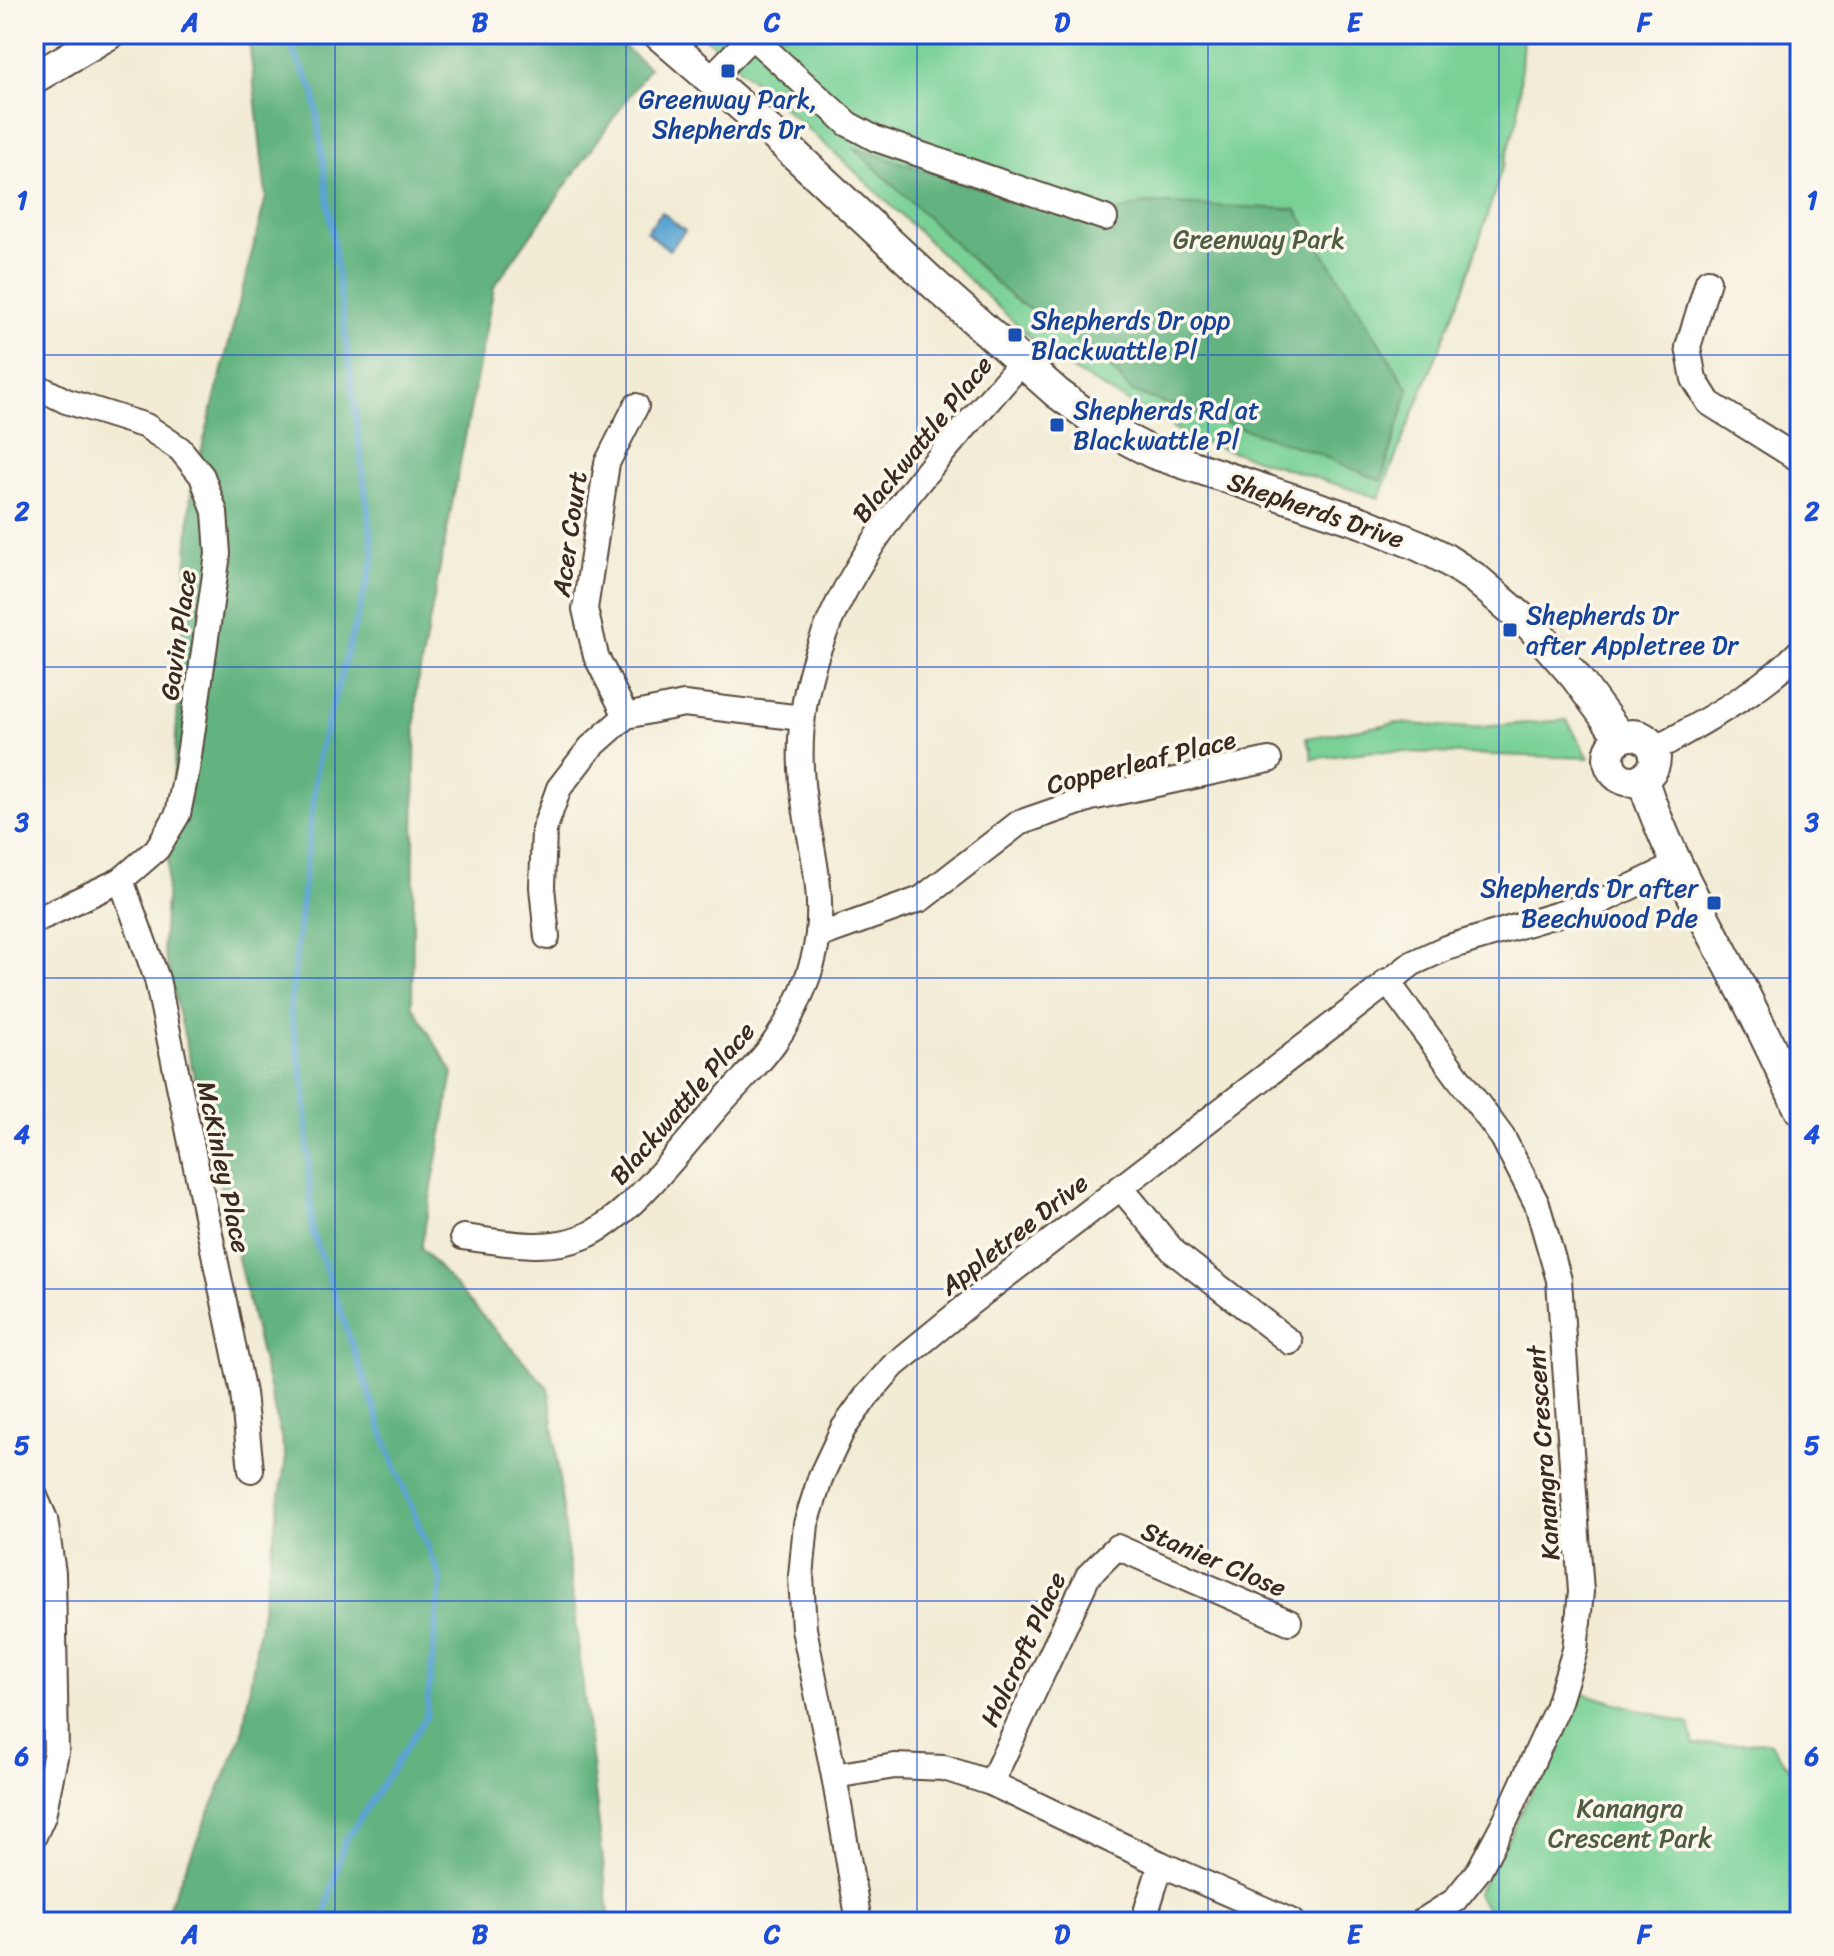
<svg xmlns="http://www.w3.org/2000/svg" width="1834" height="1956" font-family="Sriracha,sans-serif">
<rect width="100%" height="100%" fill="#fbf7ec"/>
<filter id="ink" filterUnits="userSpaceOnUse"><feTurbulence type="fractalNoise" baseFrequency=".0125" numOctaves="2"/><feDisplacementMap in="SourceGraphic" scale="16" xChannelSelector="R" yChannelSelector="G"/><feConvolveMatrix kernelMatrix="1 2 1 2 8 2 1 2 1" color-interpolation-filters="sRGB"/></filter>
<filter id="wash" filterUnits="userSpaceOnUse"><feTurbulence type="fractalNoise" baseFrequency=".006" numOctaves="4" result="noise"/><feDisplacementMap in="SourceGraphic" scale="32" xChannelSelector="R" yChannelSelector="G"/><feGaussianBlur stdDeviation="1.8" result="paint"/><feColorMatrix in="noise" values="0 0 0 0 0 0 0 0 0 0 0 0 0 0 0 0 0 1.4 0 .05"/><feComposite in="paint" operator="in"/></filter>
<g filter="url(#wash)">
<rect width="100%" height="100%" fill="#f2ecd5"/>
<g fill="#79d196" stroke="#5a7e5a" stroke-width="2">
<polygon points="701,34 1522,34 1523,36 1518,118 1464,288 1379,498 1193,439 1053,359 845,162"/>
<polygon points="1567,720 1589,758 1375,751 1312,759 1311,749 1306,738 1396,723 1469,728"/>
<path d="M1576 1691 1689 1724 1694 1745 1769 1742 1800 1782V1922H1495L1477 1893C1517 1828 1546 1761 1576 1691Z"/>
</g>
<g fill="#62b37f" stroke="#4e6e4e" stroke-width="2">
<polygon points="239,34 609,34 649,68 494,287 416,691 412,1005 453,1073 421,1248 549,1389 610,1922 162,1922 242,1736 286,1458 163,947 191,492 266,197 250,48"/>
<polygon points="854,148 1087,222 1144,203 1296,209 1409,390 1381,481 1313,452 1132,392 1105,361 1011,297"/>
</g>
<polygon fill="#5ca4d2" stroke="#4c6778" stroke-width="2" points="662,212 685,231 669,250 646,231"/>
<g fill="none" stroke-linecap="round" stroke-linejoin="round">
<polyline stroke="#5ca4d2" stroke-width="6" points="284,34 314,91 374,558 318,756 290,1009 305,1090 312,1230 392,1459 441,1580 426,1717 344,1843 323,1922"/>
</g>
</g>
<g filter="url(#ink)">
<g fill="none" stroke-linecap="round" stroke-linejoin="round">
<defs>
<g id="minor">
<polyline points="749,34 848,124 876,139 1105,218"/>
<polyline points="710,79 751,37"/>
<polyline points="1708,281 1688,347 1694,379 1709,403 1800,460"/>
<polyline points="34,385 66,401 146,426 180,449 202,476 215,512 218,554 187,769 178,814 157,849 121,880 34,921"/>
<polyline points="626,716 596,656 585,609 607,463 636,406"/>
<path d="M1652 748 1668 742C1713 716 1764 689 1800 651"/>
<polyline points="121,880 157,979 243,1393 251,1470"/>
<polyline points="818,936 921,899 1019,823 1091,798 1269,760"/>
<polyline points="547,937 542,887 544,830 559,788 590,748 626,716 684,704 802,718"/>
<polyline points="1387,981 1503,1138 1537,1204 1559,1280 1581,1592 1575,1650 1557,1708 1507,1817 1479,1870 1454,1901 1421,1922"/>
<polyline points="1121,1188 1174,1252 1290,1342"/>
<path d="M463 1237C502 1242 545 1252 583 1237 631 1218 685 1143 720 1104 738 1083 761 1063 776 1040 795 1013 815 967 818 934 824 883 807 834 802 784 798 740 803 695 817 653 857 539 944 453 1021 363"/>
<polyline points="34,1494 45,1519 53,1573 56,1752 43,1816 34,1836"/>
<polyline points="834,1776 895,1766 944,1768 991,1783 1161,1864 1293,1922"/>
<polyline points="991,1783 1088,1576 1117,1547 1289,1622"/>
<polyline points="859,1922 834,1776 804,1629 801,1576 806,1524 821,1476 843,1429 866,1397 893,1366 969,1304 1413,963 1446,948 1602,901 1676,865"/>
<polyline points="1143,1922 1161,1864"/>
</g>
<g id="major">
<polyline points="658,34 762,124 934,284 1057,393 1105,428 1153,453 1361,522 1420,546 1444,558 1475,578 1531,626 1575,676 1620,737"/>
<polyline points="34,78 109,34"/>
<circle cx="1632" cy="758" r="23"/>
<path d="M1642 778C1664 845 1695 900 1727 961 1753 1010 1777 1060 1800 1110"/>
</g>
</defs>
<use href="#minor" stroke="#564739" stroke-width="28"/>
<use href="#major" stroke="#564739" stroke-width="34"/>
<use href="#minor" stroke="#fff" stroke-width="24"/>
<use href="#major" stroke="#fff" stroke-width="30"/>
</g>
</g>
<path fill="none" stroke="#1d4ed8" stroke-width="2" stroke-opacity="0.55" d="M335 34V1922M626 34V1922M917 34V1922M1208 34V1922M1499 34V1922M34 355H1800M34 667H1800M34 978H1800M34 1289H1800M34 1601H1800"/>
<g fill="#1a4fb4" stroke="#fbf7ec" stroke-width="3">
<rect x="720" y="63" width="16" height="16" rx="4"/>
<rect x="1007" y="327" width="16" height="16" rx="4"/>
<rect x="1049" y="417" width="16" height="16" rx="4"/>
<rect x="1502" y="622" width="16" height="16" rx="4"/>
<rect x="1706" y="895" width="16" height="16" rx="4"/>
</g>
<g text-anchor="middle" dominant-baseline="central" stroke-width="7" stroke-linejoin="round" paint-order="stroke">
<g font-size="26" fill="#164399" stroke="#fbf7ec" text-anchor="start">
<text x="728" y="99" text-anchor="middle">Greenway Park,<tspan x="728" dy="30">Shepherds Dr</tspan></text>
<text x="1031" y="320">Shepherds Dr opp<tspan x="1031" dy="30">Blackwattle Pl</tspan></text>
<text x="1073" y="410">Shepherds Rd at<tspan x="1073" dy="30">Blackwattle Pl</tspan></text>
<text x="1526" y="615">Shepherds Dr<tspan x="1526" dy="30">after Appletree Dr</tspan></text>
<text x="1698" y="888" text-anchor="end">Shepherds Dr after<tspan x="1698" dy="30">Beechwood Pde</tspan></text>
</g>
<g font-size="26" fill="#4e5c42" stroke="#fbf7ec">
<text x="1259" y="239">Greenway Park</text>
<text x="1630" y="1808">Kanangra<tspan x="1630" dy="30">Crescent Park</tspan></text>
</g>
<g font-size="26" fill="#3b2a1e" stroke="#fbf7ec">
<text transform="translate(922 439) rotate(-51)">Blackwattle Place</text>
<text transform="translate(1316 510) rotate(19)">Shepherds Drive</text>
<text transform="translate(569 534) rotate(-82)">Acer Court</text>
<text transform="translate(178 635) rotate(-82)">Gavin Place</text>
<text transform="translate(1141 762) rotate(-14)">Copperleaf Place</text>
<text transform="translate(682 1103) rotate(-49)">Blackwattle Place</text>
<text transform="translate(224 1167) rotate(78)">McKinley Place</text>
<text transform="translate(1014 1234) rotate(-38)">Appletree Drive</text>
<text transform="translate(1543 1453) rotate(-94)">Kanangra Crescent</text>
<text transform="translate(1214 1559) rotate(23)">Stanier Close</text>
<text transform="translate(1023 1649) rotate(-65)">Holcroft Place</text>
</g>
</g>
<rect width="1834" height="1956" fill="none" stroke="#fbf7ec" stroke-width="88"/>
<rect x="44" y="44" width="1746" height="1868" fill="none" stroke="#1d4ed8" stroke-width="3"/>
<g font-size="26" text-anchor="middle" font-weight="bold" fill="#1d4ed8">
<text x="190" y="31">A</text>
<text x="480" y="31">B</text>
<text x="772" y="31">C</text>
<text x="1062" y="31">D</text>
<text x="1354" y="31">E</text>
<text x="1644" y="31">F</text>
<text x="22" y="209">1</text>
<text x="1812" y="209">1</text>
<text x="22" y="520">2</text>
<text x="1812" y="520">2</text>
<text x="22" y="831">3</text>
<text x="1812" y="831">3</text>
<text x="22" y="1143">4</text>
<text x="1812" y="1143">4</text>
<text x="22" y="1454">5</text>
<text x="1812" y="1454">5</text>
<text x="22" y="1765">6</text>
<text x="1812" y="1765">6</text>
<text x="190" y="1943">A</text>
<text x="480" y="1943">B</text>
<text x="772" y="1943">C</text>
<text x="1062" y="1943">D</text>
<text x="1354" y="1943">E</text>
<text x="1644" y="1943">F</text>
</g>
</svg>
